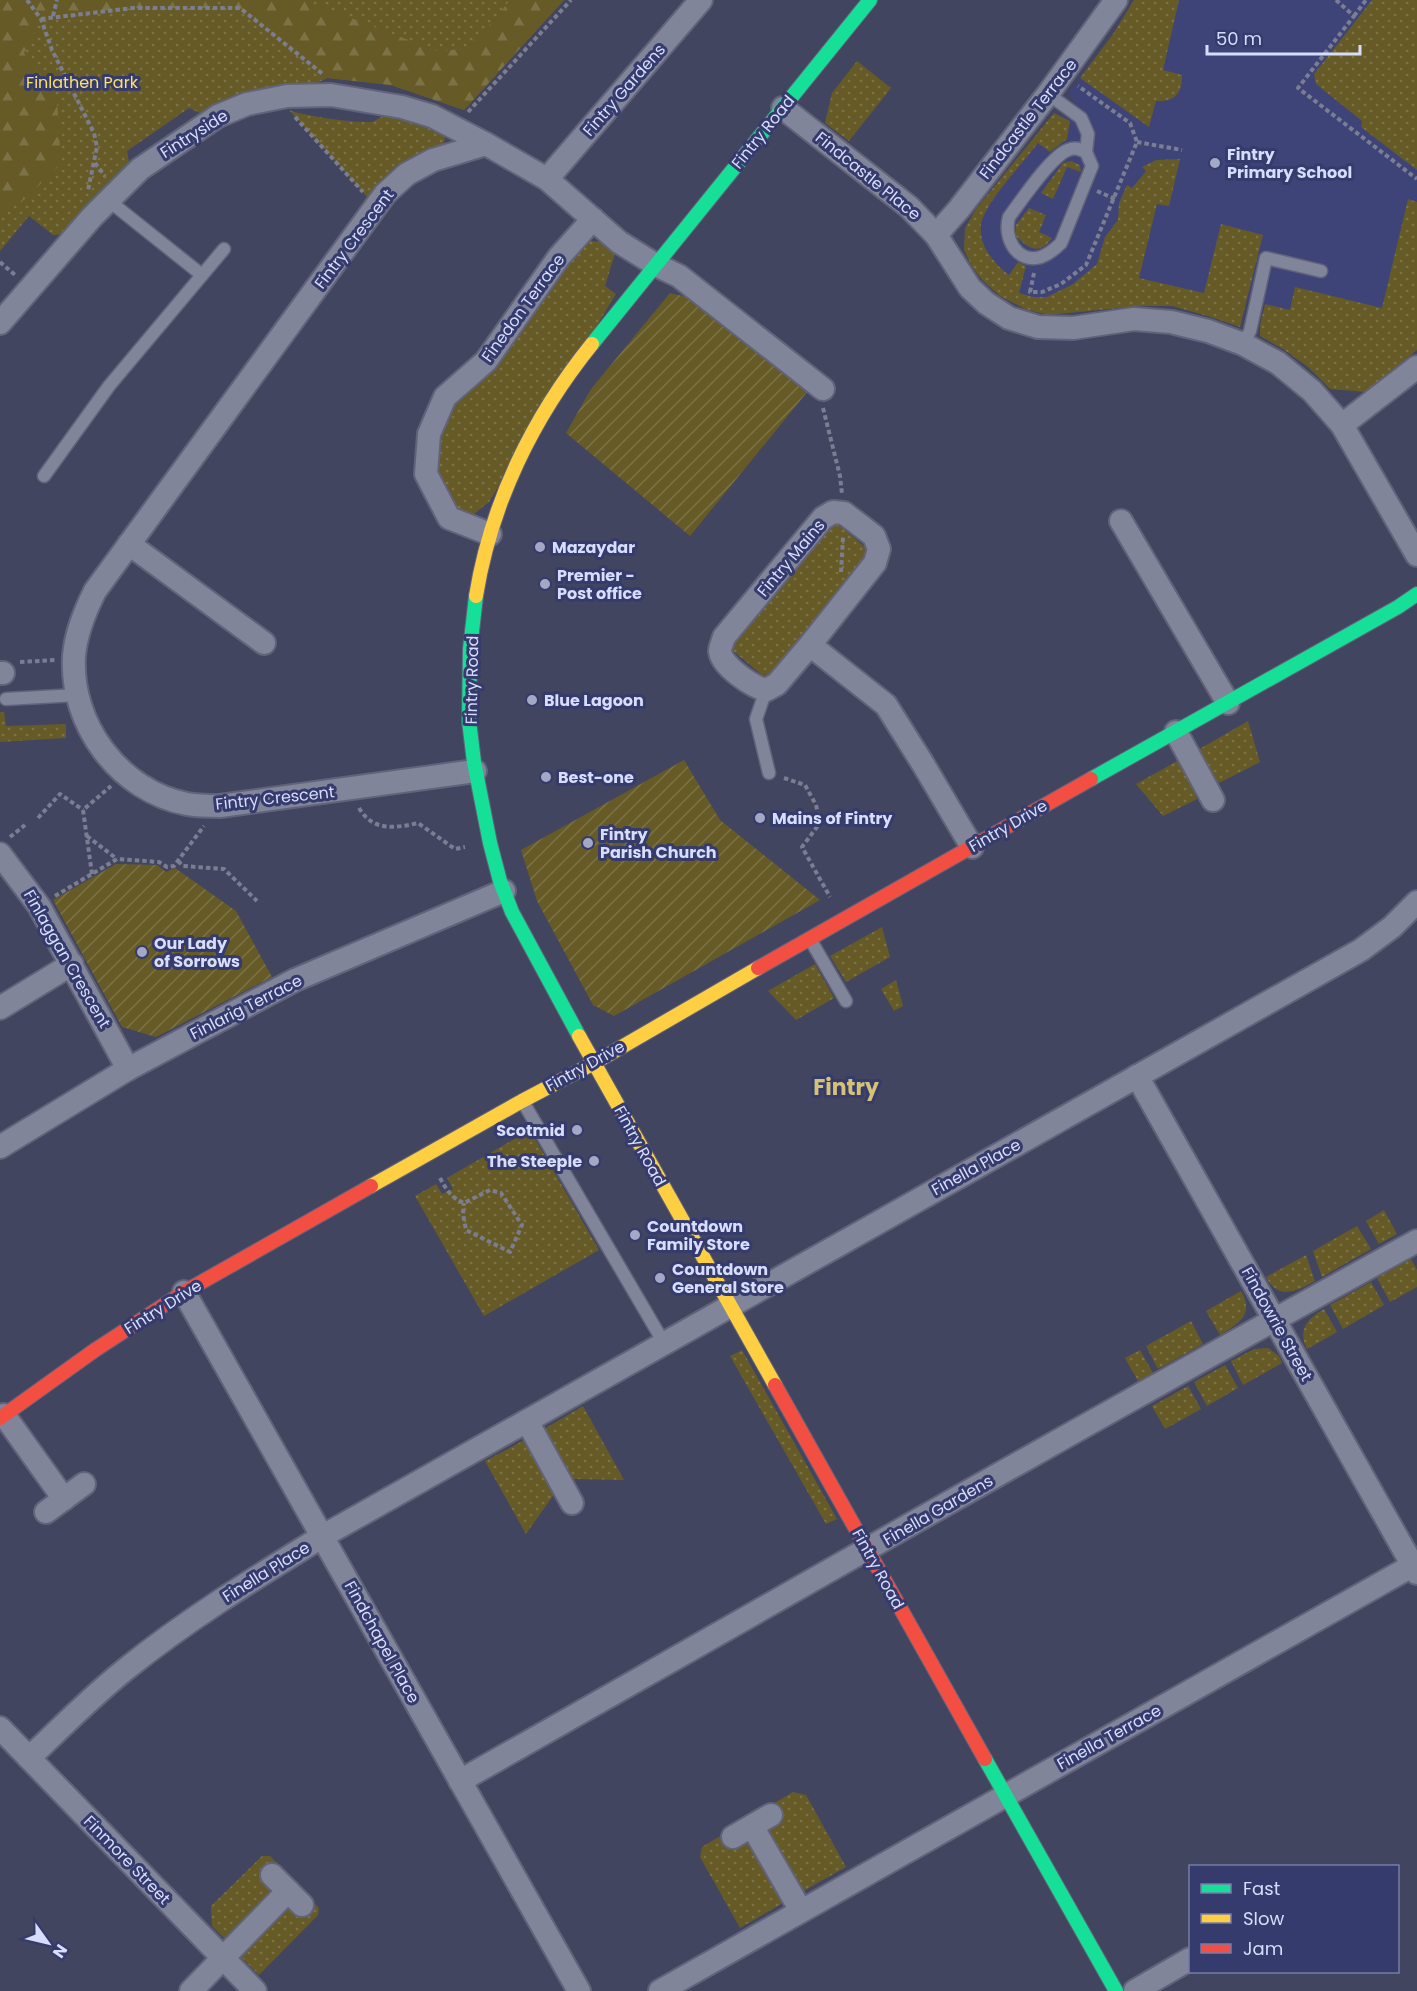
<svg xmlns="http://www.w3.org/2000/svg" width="1417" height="1991" font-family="Poppins,sans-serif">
<defs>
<pattern id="grass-dots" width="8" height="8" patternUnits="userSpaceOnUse" patternTransform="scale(1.5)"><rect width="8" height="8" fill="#665b26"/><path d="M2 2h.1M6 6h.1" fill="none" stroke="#7b7246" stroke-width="1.8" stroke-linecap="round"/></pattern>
<pattern id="forest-firs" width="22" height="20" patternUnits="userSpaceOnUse" patternTransform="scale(1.5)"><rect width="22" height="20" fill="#665b26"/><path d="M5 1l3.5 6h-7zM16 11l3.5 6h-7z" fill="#7b7246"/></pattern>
<pattern id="garden-furrows" width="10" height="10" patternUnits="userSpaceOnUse" patternTransform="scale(1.5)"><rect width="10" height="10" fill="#665b26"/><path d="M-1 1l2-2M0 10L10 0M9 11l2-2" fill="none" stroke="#7b7246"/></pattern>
</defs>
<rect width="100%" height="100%" fill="#42455f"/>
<polygon fill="#3e4478" points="1134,0 1417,0 1417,350 1366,392 1330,389 1308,367 1283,349 1260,336 1260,325 1265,304 1247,299 1240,327 1211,317 1172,306 1139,306 1091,311 1025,309 1000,296 983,281 972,267 964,250 965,228 976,209 1054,113 1065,116 1075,102 1069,93 1113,34"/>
<g fill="url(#grass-dots)">
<polygon points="0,0 564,0 464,110 391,85 328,78 309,86 204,115 189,108 127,151 130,167 65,234 53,235 29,216 0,251"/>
<path d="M1134 0H1179L1163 70 1182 75C1182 94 1175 102 1156 101L1149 127 1080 78 1113 34Z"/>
<polygon points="1372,0 1417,0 1417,170 1361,127 1362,121 1316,84 1314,74"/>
<polygon points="857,61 891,88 849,141 825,123 832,93"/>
<path d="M289 110C303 116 355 123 371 122 377 121 381 115 388 115 407 115 428 125 444 135L445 140 441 147C410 154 388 174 369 199Z"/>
<path d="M1054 113 1070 121 1067 139 1050 152 1038 143C1024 162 985 202 981 224 978 245 994 264 1009 275L1018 262 1026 266 1019 293 1033 297H1047L1073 284 1097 264 1105 237 1118 220 1119 203 1127 185 1132 188 1146 171 1142 167 1156 160 1180 159 1169 206 1157 204 1139 278 1204 293 1221 224 1263 235 1240 327 1211 317 1172 306H1139L1048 315 1025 309 1000 296 983 281 972 267 964 250 965 228 976 209Z"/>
<polygon points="1071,161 1080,165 1081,172 1067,167 1053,199 1041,193 1063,163"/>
<polygon points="1408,199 1417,202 1417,350 1366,392 1330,389 1308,367 1283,349 1260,336 1260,325 1265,304 1290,310 1295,287 1382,308"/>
<path d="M1029 208 1046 215 1039 232 1052 238C1040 255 1029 250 1016 236V225Z"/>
<polygon points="591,241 604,242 616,250 605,286 616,294 489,502 470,517 453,510 433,472 435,436 452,400 578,248"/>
<polygon points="828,524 838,524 867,549 868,560 775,674 762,675 732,650 733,640"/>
<polygon points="0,712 4,712 6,726 66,724 66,738 0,742"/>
<polygon points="1248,721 1260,762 1219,783 1196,751"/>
<polygon points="1181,759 1197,799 1163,816 1136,784"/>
<polygon points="882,927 890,957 846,982 830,956"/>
<polygon points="815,964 834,998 796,1020 768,991"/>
<polygon points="896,980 903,1006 894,1011 881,989"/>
<polygon points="530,1130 599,1250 484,1316 415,1196 436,1184 442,1194 453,1189 447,1178"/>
<polygon points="1384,1210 1397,1234 1379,1244 1366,1221"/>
<polygon points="1357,1226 1371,1249 1322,1277 1313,1251"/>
<path d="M1306 1255 1315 1281C1297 1291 1279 1301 1266 1277Z"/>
<polygon points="1411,1259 1417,1270 1417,1287 1390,1302 1377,1278"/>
<polygon points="1371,1282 1384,1305 1343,1329 1330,1305"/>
<path d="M1241 1291C1255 1315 1238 1324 1220 1335L1206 1311Z"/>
<path d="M1324 1309 1337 1332 1307 1349C1297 1330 1308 1318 1324 1309Z"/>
<polygon points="1191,1321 1203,1344 1158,1369 1146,1346"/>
<polygon points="1268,1348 1279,1356 1282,1363 1243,1385 1231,1361 1254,1349"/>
<polygon points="742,1350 837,1519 826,1524 730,1356"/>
<polygon points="1140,1350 1153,1373 1138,1381 1125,1358"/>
<polygon points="1225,1365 1238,1388 1207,1406 1194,1382"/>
<polygon points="1188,1386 1201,1409 1165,1429 1152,1406"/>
<polygon points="583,1406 624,1480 573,1479 544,1429"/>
<polygon points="528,1438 557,1490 526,1534 485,1461"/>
<polygon points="793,1792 806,1795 846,1867 798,1894 767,1831 776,1822 766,1808"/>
<polygon points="722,1835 730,1850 746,1841 760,1849 788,1900 740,1928 700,1857 702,1847"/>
<polygon points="262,1856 270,1856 281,1867 267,1880 276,1889 233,1938 225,1939 212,1926 211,1906"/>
<polygon points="309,1898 319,1908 318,1915 259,1975 239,1955 283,1904"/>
</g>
<polygon fill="url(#forest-firs)" points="0,0 210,0 219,7 228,0 304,0 437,51 464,49 493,22 510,0 564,0 464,110 391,85 328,78 240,8 133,8 41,19 24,53 57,99 61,164 25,199 0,215"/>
<g fill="url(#garden-furrows)">
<polygon points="670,293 687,297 808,391 690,536 566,433 591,389"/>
<polygon points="684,760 720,820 820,900 614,1016 593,1005 537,901 521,850"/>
<polygon points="116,864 157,865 166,872 175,868 236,911 272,977 156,1037 122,1027 53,900"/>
</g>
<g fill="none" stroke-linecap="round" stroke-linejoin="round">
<defs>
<g id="lane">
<path d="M1048 94 1081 118 1088 134 1086 152 1092 166 1061 243C1055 249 1049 254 1041 257 1017 264 1003 238 1009 217 1021 201 1051 156 1068 150 1075 147 1080 149 1086 152"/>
<polyline points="108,200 202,275"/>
<polyline points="1243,344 1250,331 1266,258 1321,271"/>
<polyline points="44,476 109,386 224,249"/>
<polyline points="766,690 756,719 769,773"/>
<polyline points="6,699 77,695"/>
<polyline points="810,939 846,1001"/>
<polyline points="523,1102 664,1343"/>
</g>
<g id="street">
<polyline points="783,108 909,207 936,235 970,288 986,303 1009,318 1038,327 1073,328 1134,319 1171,322 1208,331 1243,344 1278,363 1312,391 1342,425 1417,555"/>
<polyline points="547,179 701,0"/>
<polyline points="936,235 959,209 1048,94 1116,0"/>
<polyline points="0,323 92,217 140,169 218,116 247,104 287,96 331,95 402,107 432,116 486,144"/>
<polyline points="1342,425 1417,367"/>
<polyline points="1121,521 1228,703"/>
<polyline points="490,534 449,518 426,474 429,434 445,397 486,361 559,257 593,219"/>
<polyline points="129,544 264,643"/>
<path d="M810 645 875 563 879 549 874 536 844 513 833 512 823 518 724 637C723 641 720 647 720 651 721 666 753 687 766 690L777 684 810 645 886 705 923 764 972 847"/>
<polyline points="0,673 3,673"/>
<polyline points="1176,732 1213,800"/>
<path d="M475 771 220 806C209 806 198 806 187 804 119 791 70 724 74 656 76 632 85 611 95 591L385 194 407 174 433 160 486 144 547 179 619 242 656 265 679 276 823 389"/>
<polyline points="0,854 39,906 128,1069"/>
<polyline points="0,1008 72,964"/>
<polyline points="1137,1076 1417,1573"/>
<polyline points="0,1147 128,1069 295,980 504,891"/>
<polyline points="184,1292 579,1991"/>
<polyline points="4,1415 64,1499"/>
<polyline points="527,1421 572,1503"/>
<polyline points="46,1512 84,1484"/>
<polyline points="0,1728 255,1991"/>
<path d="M29 1758C61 1728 92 1696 126 1669 188 1619 255 1578 323 1536L1361 950 1392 927 1417 902"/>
<path d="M460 1781C778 1600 1096 1417 1417 1241"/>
<polyline points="752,1826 801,1911"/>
<polyline points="733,1837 771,1815"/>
<polyline points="272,1875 302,1905"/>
<polyline points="191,1991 288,1891"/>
<polyline points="660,1991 1417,1563"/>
<polyline points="1135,1991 1190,1959"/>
</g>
<g id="fast">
<polyline points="592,344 870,0"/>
<polyline points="476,596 470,649 469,721 474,762 490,843 500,881 512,912 579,1036"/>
<polyline points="1091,779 1398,607 1417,594"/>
<polyline points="985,1759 1116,1991"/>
</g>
<g id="slow">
<path d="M476 596C491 503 533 417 592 344"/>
<polyline points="579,1036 775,1385"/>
<polyline points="371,1186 522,1101 594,1063 758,968"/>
</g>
<g id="jam">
<polyline points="758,968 1091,779"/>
<polyline points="775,1385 985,1759"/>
<polyline points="0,1418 95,1350 184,1292 371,1186"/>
</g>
</defs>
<use href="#lane" stroke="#60637a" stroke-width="15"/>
<use href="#street" stroke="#60637a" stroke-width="26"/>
<use href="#fast" stroke="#60637a" stroke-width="16"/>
<use href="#slow" stroke="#60637a" stroke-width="16"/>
<use href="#jam" stroke="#60637a" stroke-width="16"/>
<g stroke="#7b7e92" stroke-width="4" stroke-dasharray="4.5 3" stroke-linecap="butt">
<polyline points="27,0 41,19 52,50 94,133 97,147 88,190"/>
<polyline points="1336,0 1354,16 1298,88 1417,179"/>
<polyline points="53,16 57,0"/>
<polyline points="1354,16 1366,0"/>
<polyline points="41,19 133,8 240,8 324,75"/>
<polyline points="468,112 571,0"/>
<polyline points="295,117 363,192"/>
<polyline points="1137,142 1182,150"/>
<polyline points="95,163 105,176"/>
<polyline points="1097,191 1115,199"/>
<polyline points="0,262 15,275"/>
<polyline points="1034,273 1030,292 1042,292 1061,284 1086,265 1137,142 1130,123 1078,86"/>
<polyline points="823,408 840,476 842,494"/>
<polyline points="841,572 843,537"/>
<polyline points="20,662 55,660"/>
<polyline points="784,778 805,785 816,805 820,823 802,847 830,897"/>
<path d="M359 808C373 832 396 828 418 823L455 849 465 847"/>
<polyline points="38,818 60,794 83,810"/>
<polyline points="87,836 117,859"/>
<polyline points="10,837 25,825"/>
<polyline points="178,861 183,866 224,869 257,901"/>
<polyline points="92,874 83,810 111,786"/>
<polyline points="55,896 117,859 159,862 167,867 174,866 204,826"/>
<path d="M440 1178C446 1189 451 1198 464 1203L490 1190 501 1193 522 1225 510 1252 466 1230 463 1214 464 1203"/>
</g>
<use href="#lane" stroke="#81859a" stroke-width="12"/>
<use href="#street" stroke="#81859a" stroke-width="22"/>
<use href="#fast" stroke="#16e098" stroke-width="14"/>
<use href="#slow" stroke="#ffcf43" stroke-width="14"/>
<use href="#jam" stroke="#f24e42" stroke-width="14"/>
</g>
<g fill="#a3a8c5" stroke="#353b6c" stroke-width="2">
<circle cx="1215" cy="163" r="6"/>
<circle cx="540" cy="547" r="6"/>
<circle cx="545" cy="584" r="6"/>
<circle cx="532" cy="700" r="6"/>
<circle cx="546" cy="777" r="6"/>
<circle cx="760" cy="818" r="6"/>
<circle cx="588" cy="843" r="6"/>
<circle cx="142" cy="952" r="6"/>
<circle cx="577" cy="1130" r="6"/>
<circle cx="594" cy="1161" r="6"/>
<circle cx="635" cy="1235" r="6"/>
<circle cx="660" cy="1278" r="6"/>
</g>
<g text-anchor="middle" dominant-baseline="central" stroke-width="6" stroke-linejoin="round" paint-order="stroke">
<g font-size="16" fill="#fce068" stroke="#353b6c">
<text x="82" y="82">Finlathen Park</text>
</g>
<g font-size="16" fill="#d7ddfc" stroke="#353b6c">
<text transform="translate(624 90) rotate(-49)">Fintry Gardens</text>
<text transform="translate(1028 119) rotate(-52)">Findcastle Terrace</text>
<text transform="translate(763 132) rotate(-51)">Fintry Road</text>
<text transform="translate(194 134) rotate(-32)">Fintryside</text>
<text transform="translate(868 176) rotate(39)">Findcastle Place</text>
<text transform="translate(354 239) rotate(-53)">Fintry Crescent</text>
<text transform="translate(523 308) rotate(-54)">Finedon Terrace</text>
<text transform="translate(791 558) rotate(-50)">Fintry Mains</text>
<text transform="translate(472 680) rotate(-89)">Fintry Road</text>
<text transform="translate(275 798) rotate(-6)">Fintry Crescent</text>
<text transform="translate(1008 826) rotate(-30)">Fintry Drive</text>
<text transform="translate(67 959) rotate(60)">Finlaggan Crescent</text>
<text transform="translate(246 1007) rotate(-27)">Finlarig Terrace</text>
<text transform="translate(585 1066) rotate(-29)">Fintry Drive</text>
<text transform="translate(640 1146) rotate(61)">Fintry Road</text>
<text transform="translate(976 1167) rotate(-29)">Finella Place</text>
<text transform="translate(163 1307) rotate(-32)">Fintry Drive</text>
<text transform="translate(1277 1324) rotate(61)">Findowrie Street</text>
<text transform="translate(938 1510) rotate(-30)">Finella Gardens</text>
<text transform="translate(878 1569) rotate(61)">Fintry Road</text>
<text transform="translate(266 1572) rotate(-32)">Finella Place</text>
<text transform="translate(382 1642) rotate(61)">Findchapel Place</text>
<text transform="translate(1109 1737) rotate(-29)">Finella Terrace</text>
<text transform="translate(127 1860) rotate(46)">Finmore Street</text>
</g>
<g font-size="16" font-weight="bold" fill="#d7ddfc" stroke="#353b6c" text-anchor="start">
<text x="1227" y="154">Fintry<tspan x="1227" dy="18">Primary School</tspan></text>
<text x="552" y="547">Mazaydar</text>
<text x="557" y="575">Premier -<tspan x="557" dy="18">Post office</tspan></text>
<text x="544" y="700">Blue Lagoon</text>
<text x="558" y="777">Best-one</text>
<text x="772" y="818">Mains of Fintry</text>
<text x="600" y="834">Fintry<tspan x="600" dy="18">Parish Church</tspan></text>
<text x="154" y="943">Our Lady<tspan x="154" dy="18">of Sorrows</tspan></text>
<text x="565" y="1130" text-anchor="end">Scotmid</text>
<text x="582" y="1161" text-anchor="end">The Steeple</text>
<text x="647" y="1226">Countdown<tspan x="647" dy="18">Family Store</tspan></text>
<text x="672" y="1269">Countdown<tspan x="672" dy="18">General Store</tspan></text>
</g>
<g font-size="22" font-weight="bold" fill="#d5c275" stroke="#353b6c">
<text x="846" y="1087">Fintry</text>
</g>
</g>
<rect x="1189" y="1865" width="210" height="108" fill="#353b6c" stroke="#767ca6" stroke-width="1.5"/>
<rect x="1201" y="1884" width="30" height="9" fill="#16e098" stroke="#767ca6" stroke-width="1.5"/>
<text x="1243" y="1895" font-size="18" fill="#d7ddfc">Fast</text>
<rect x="1201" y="1914" width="30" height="9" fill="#ffcf43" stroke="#767ca6" stroke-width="1.5"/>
<text x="1243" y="1925" font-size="18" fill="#d7ddfc">Slow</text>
<rect x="1201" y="1944" width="30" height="9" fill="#f24e42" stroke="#767ca6" stroke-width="1.5"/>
<text x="1243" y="1955" font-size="18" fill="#d7ddfc">Jam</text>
<g transform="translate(48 1943) rotate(124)" stroke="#353b6c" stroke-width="4.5" paint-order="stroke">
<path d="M0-4.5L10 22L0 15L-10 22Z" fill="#d7ddfc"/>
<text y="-9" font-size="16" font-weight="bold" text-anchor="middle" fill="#d7ddfc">N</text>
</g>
<path d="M1207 45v9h153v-9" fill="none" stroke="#d7ddfc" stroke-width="3"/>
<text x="1216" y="45" font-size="18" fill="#d7ddfc" stroke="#353b6c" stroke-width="4.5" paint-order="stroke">50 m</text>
</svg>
